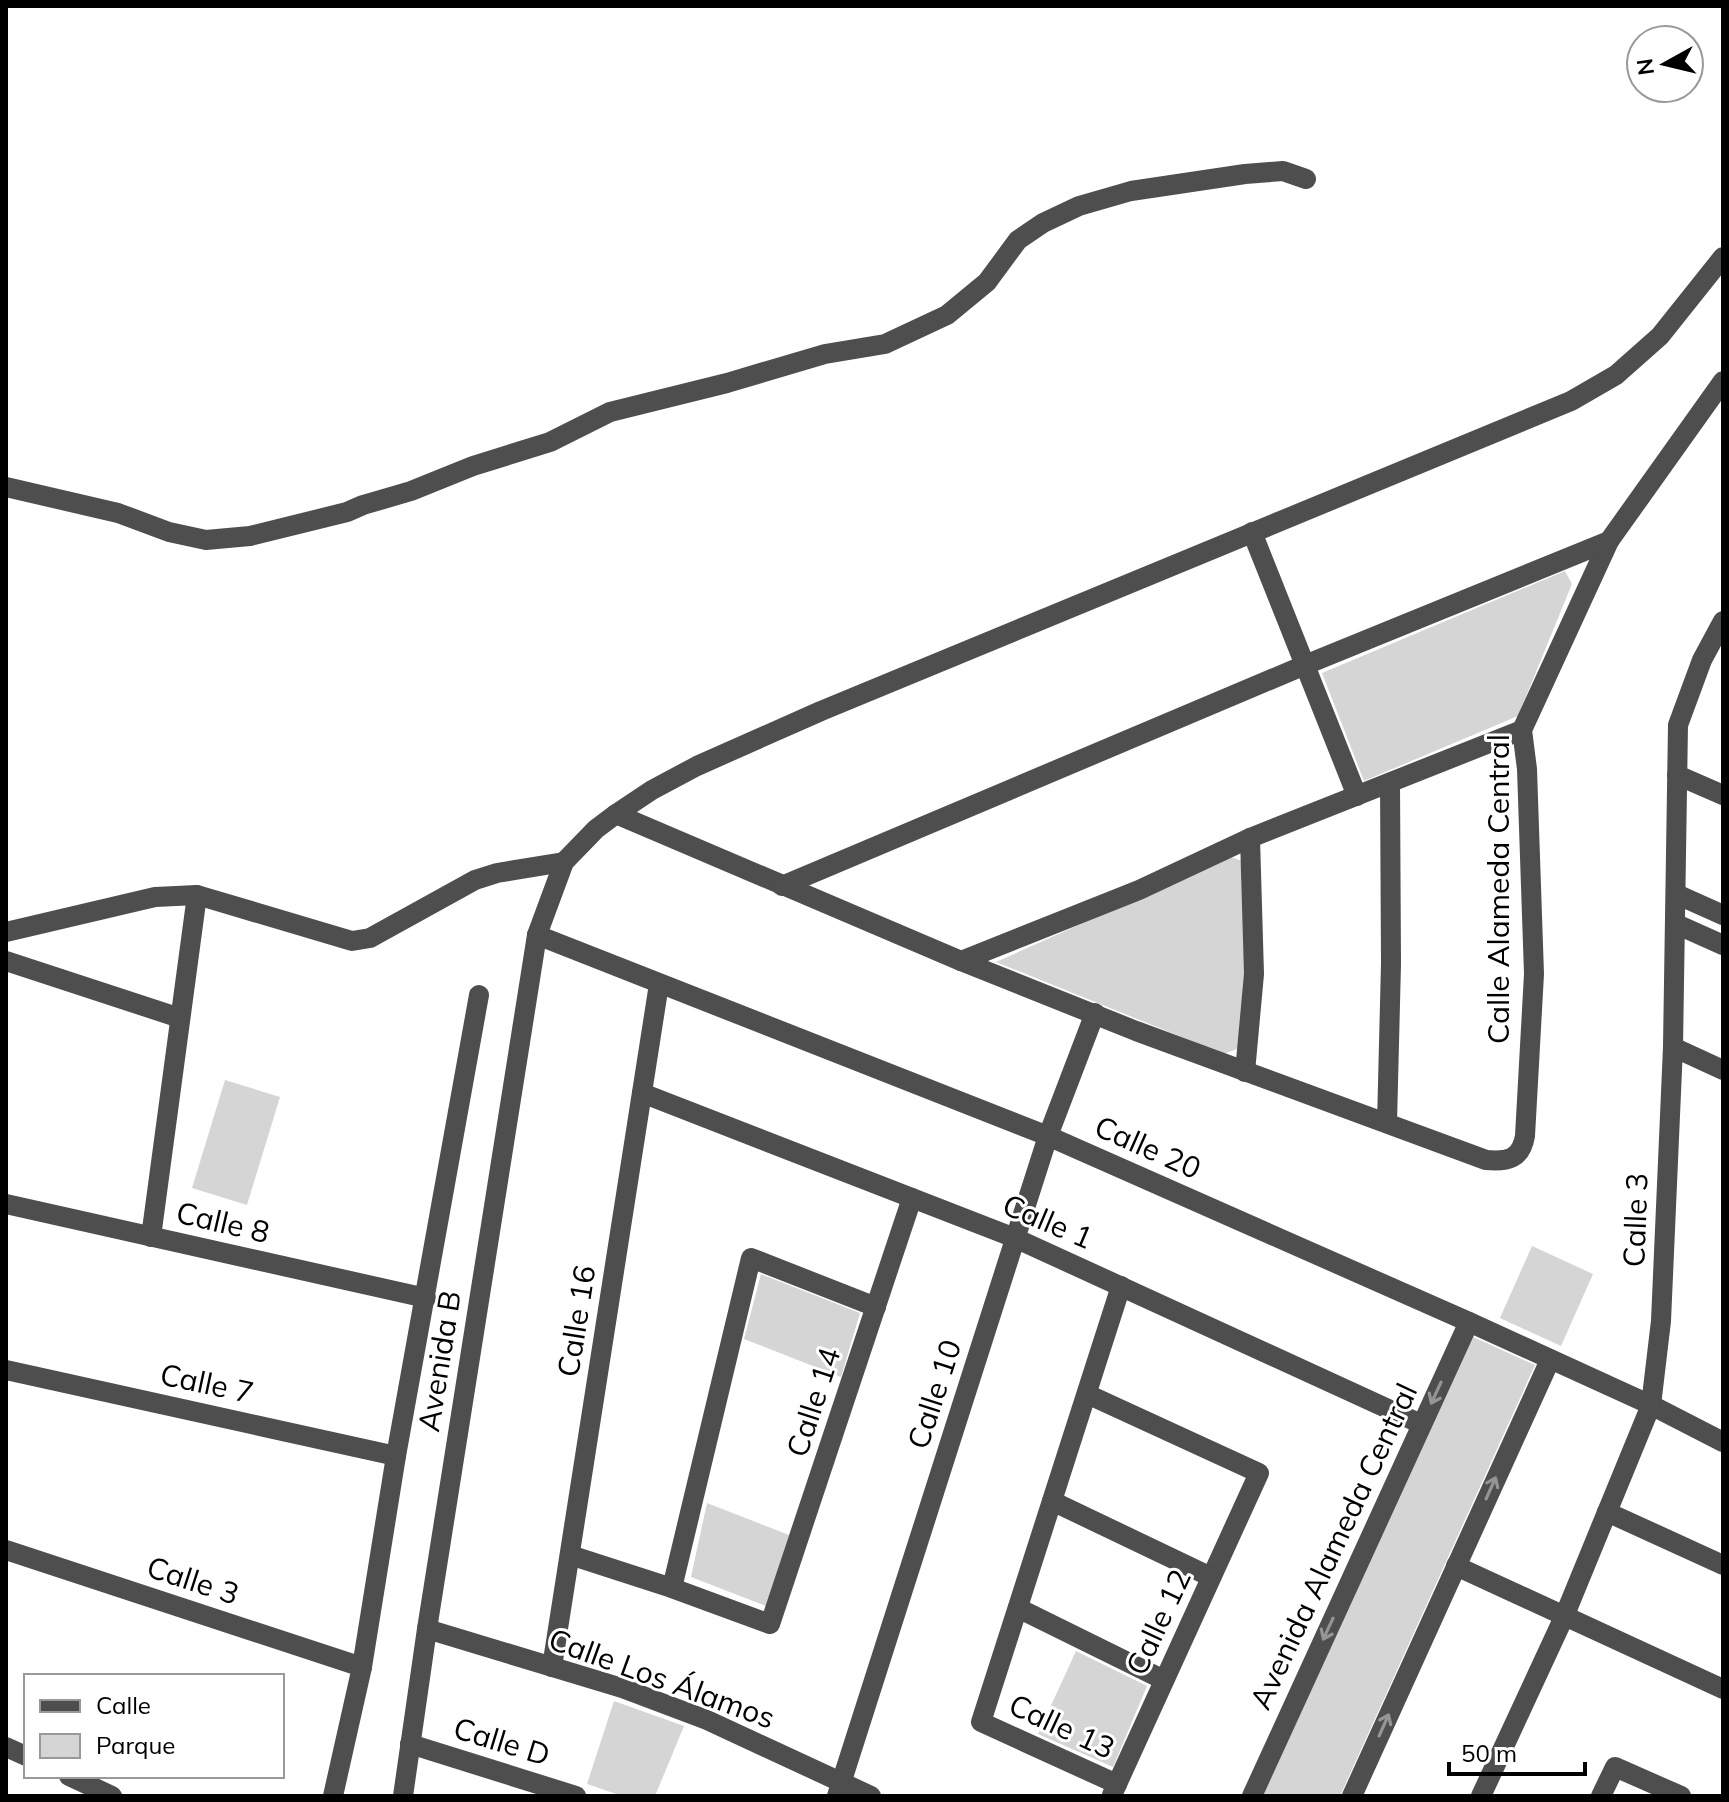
<svg xmlns="http://www.w3.org/2000/svg" width="1729" height="1802" font-family="Mulish,sans-serif">
<rect width="100%" height="100%" fill="#fff"/>
<g fill="#d5d5d5">
<polygon points="1565,571 1572,584 1518,716 1364,781 1322,673"/>
<polygon points="1231,857 1242,861 1245,958 1242,1047 1224,1054 996,962"/>
<polygon points="225,1080 280,1097 247,1205 192,1188"/>
<polygon points="1532,1246 1593,1274 1561,1346 1500,1318"/>
<polygon points="761,1274 860,1313 841,1377 744,1339"/>
<polygon points="1471,1336 1535,1365 1340,1796 1263,1796"/>
<polygon points="707,1503 789,1535 766,1606 691,1577"/>
<polygon points="1076,1651 1147,1686 1113,1767 1038,1734"/>
<polygon points="614,1701 684,1726 655,1796 622,1796 587,1784"/>
</g>
<g fill="none" stroke-linecap="round" stroke-linejoin="round">
<g stroke="#4e4e4e" stroke-width="20">
<polyline points="6,487 118,513 169,532 206,540 250,536 347,512 363,505 411,491 473,466 550,442 610,412 727,383 825,354 885,344 947,315 987,282 1018,240 1043,223 1079,206 1131,191 1245,174 1283,171 1306,179"/>
<polyline points="1252,532 1357,796"/>
<polyline points="1677,775 1723,795"/>
<path d="M616 814 961 961 1136 1031 1486 1160C1508 1162 1521 1159 1525 1136L1534 974 1527 769 1522 730 1609 541 1723 381"/>
<polyline points="782,886 1305,665 1609,541"/>
<polyline points="1676,894 1723,915"/>
<polyline points="1676,924 1723,945"/>
<polyline points="6,932 155,897 197,895 352,941 370,938 475,880 497,873 564,862"/>
<polyline points="537,935 1048,1136 1469,1322 1651,1405 1723,1442"/>
<polyline points="6,961 180,1018"/>
<polyline points="961,961 1139,890 1250,838 1522,730"/>
<polyline points="1673,1047 1723,1070"/>
<polyline points="1245,1072 1254,974 1250,838"/>
<polyline points="642,1093 1015,1238 1421,1424"/>
<polyline points="1387,1123 1391,964 1390,783"/>
<polyline points="6,1204 426,1298"/>
<polyline points="151,1237 197,895"/>
<polyline points="6,1370 396,1456"/>
<polyline points="1087,1394 1259,1473 1112,1795"/>
<polyline points="1052,1501 1211,1577"/>
<polyline points="1607,1512 1723,1565"/>
<polyline points="6,1550 362,1667"/>
<polyline points="570,1555 672,1588 770,1624 912,1198"/>
<polyline points="1456,1566 1723,1689"/>
<polyline points="672,1588 751,1258 876,1307"/>
<polyline points="1018,1608 1164,1680"/>
<polyline points="427,1629 622,1688 707,1720 871,1796"/>
<polyline points="552,1667 659,984"/>
<polyline points="410,1744 576,1796"/>
<polyline points="6,1747 26,1756"/>
<polyline points="69,1776 112,1796"/>
<polyline points="1117,1784 981,1722 1121,1286"/>
<polyline points="333,1796 362,1667 396,1456 479,995"/>
<polyline points="403,1796 427,1629 537,935 564,862 596,829 616,814 652,790 697,766 821,711 1571,401 1616,375 1660,336 1723,257"/>
<polyline points="837,1796 1048,1136 1095,1013"/>
<polyline points="1252,1796 1469,1322"/>
<polyline points="1352,1796 1550,1360"/>
<polyline points="1481,1796 1564,1617 1651,1405 1661,1321 1673,1047 1678,725 1702,660 1723,621"/>
<polyline points="1601,1796 1615,1767 1681,1796"/>
</g>
</g>
<defs><path id="oneway-shaft" d="M-6 0H5M1.5-3L5.5 0L1.5 3" fill="none" stroke-width="1.6" stroke-linecap="round" stroke-linejoin="round" transform="scale(2)"/></defs>
<g stroke="#959595">
<use href="#oneway-shaft" transform="translate(1436 1393) rotate(115)"/>
<use href="#oneway-shaft" transform="translate(1491 1488) rotate(-66)"/>
<use href="#oneway-shaft" transform="translate(1328 1629) rotate(115)"/>
<use href="#oneway-shaft" transform="translate(1384 1725) rotate(-66)"/>
</g>
<g text-anchor="middle" dominant-baseline="central" stroke-width="6" stroke-linejoin="round" paint-order="stroke">
<g font-size="30" fill="#000" stroke="#fff">
<text transform="translate(1498 889) rotate(-90)">Calle Alameda Central</text>
<text transform="translate(1148 1147) rotate(24)">Calle 20</text>
<text transform="translate(1635 1220) rotate(-88)">Calle 3</text>
<text transform="translate(1048 1221) rotate(23)">Calle 1</text>
<text transform="translate(223 1222) rotate(13)">Calle 8</text>
<text transform="translate(576 1321) rotate(-81)">Calle 16</text>
<text transform="translate(439 1361) rotate(-81)">Avenida B</text>
<text transform="translate(207 1383) rotate(12)">Calle 7</text>
<text transform="translate(934 1394) rotate(-72)">Calle 10</text>
<text transform="translate(813 1402) rotate(-72)">Calle 14</text>
<text transform="translate(1333 1546) rotate(-65)">Avenida Alameda Central</text>
<text transform="translate(193 1580) rotate(18)">Calle 3</text>
<text transform="translate(1158 1622) rotate(-65)">Calle 12</text>
<text transform="translate(662 1678) rotate(20)">Calle Los Álamos</text>
<text transform="translate(1062 1726) rotate(25)">Calle 13</text>
<text transform="translate(502 1741) rotate(17)">Calle D</text>
</g>
</g>
<rect width="1729" height="1802" fill="none" stroke="#000000" stroke-width="16"/>
<rect x="24" y="1674" width="260" height="104" fill="#ffffff" stroke="#999999" stroke-width="2"/>
<rect x="40" y="1700" width="40" height="12" fill="#4e4e4e" stroke="#999999" stroke-width="2"/>
<text x="96" y="1714" font-size="24" fill="#000000">Calle</text>
<rect x="40" y="1734" width="40" height="24" fill="#d5d5d5" stroke="#999999" stroke-width="2"/>
<text x="96" y="1754" font-size="24" fill="#000000">Parque</text>
<g transform="translate(1665 64) rotate(262)"><circle r="38" fill="#ffffff" stroke="#999999" stroke-width="2"/>
<path d="M0-6L14 30L0 20L-14 30Z" fill="#000000"/>
<text y="-12" font-size="22" font-weight="bold" text-anchor="middle" fill="#000000">N</text>
</g>
<path d="M1449 1762v12h136v-12" fill="none" stroke="#000000" stroke-width="4"/>
<text x="1461" y="1762" font-size="24" fill="#000000" stroke="#ffffff" stroke-width="6" paint-order="stroke">50 m</text>
</svg>
